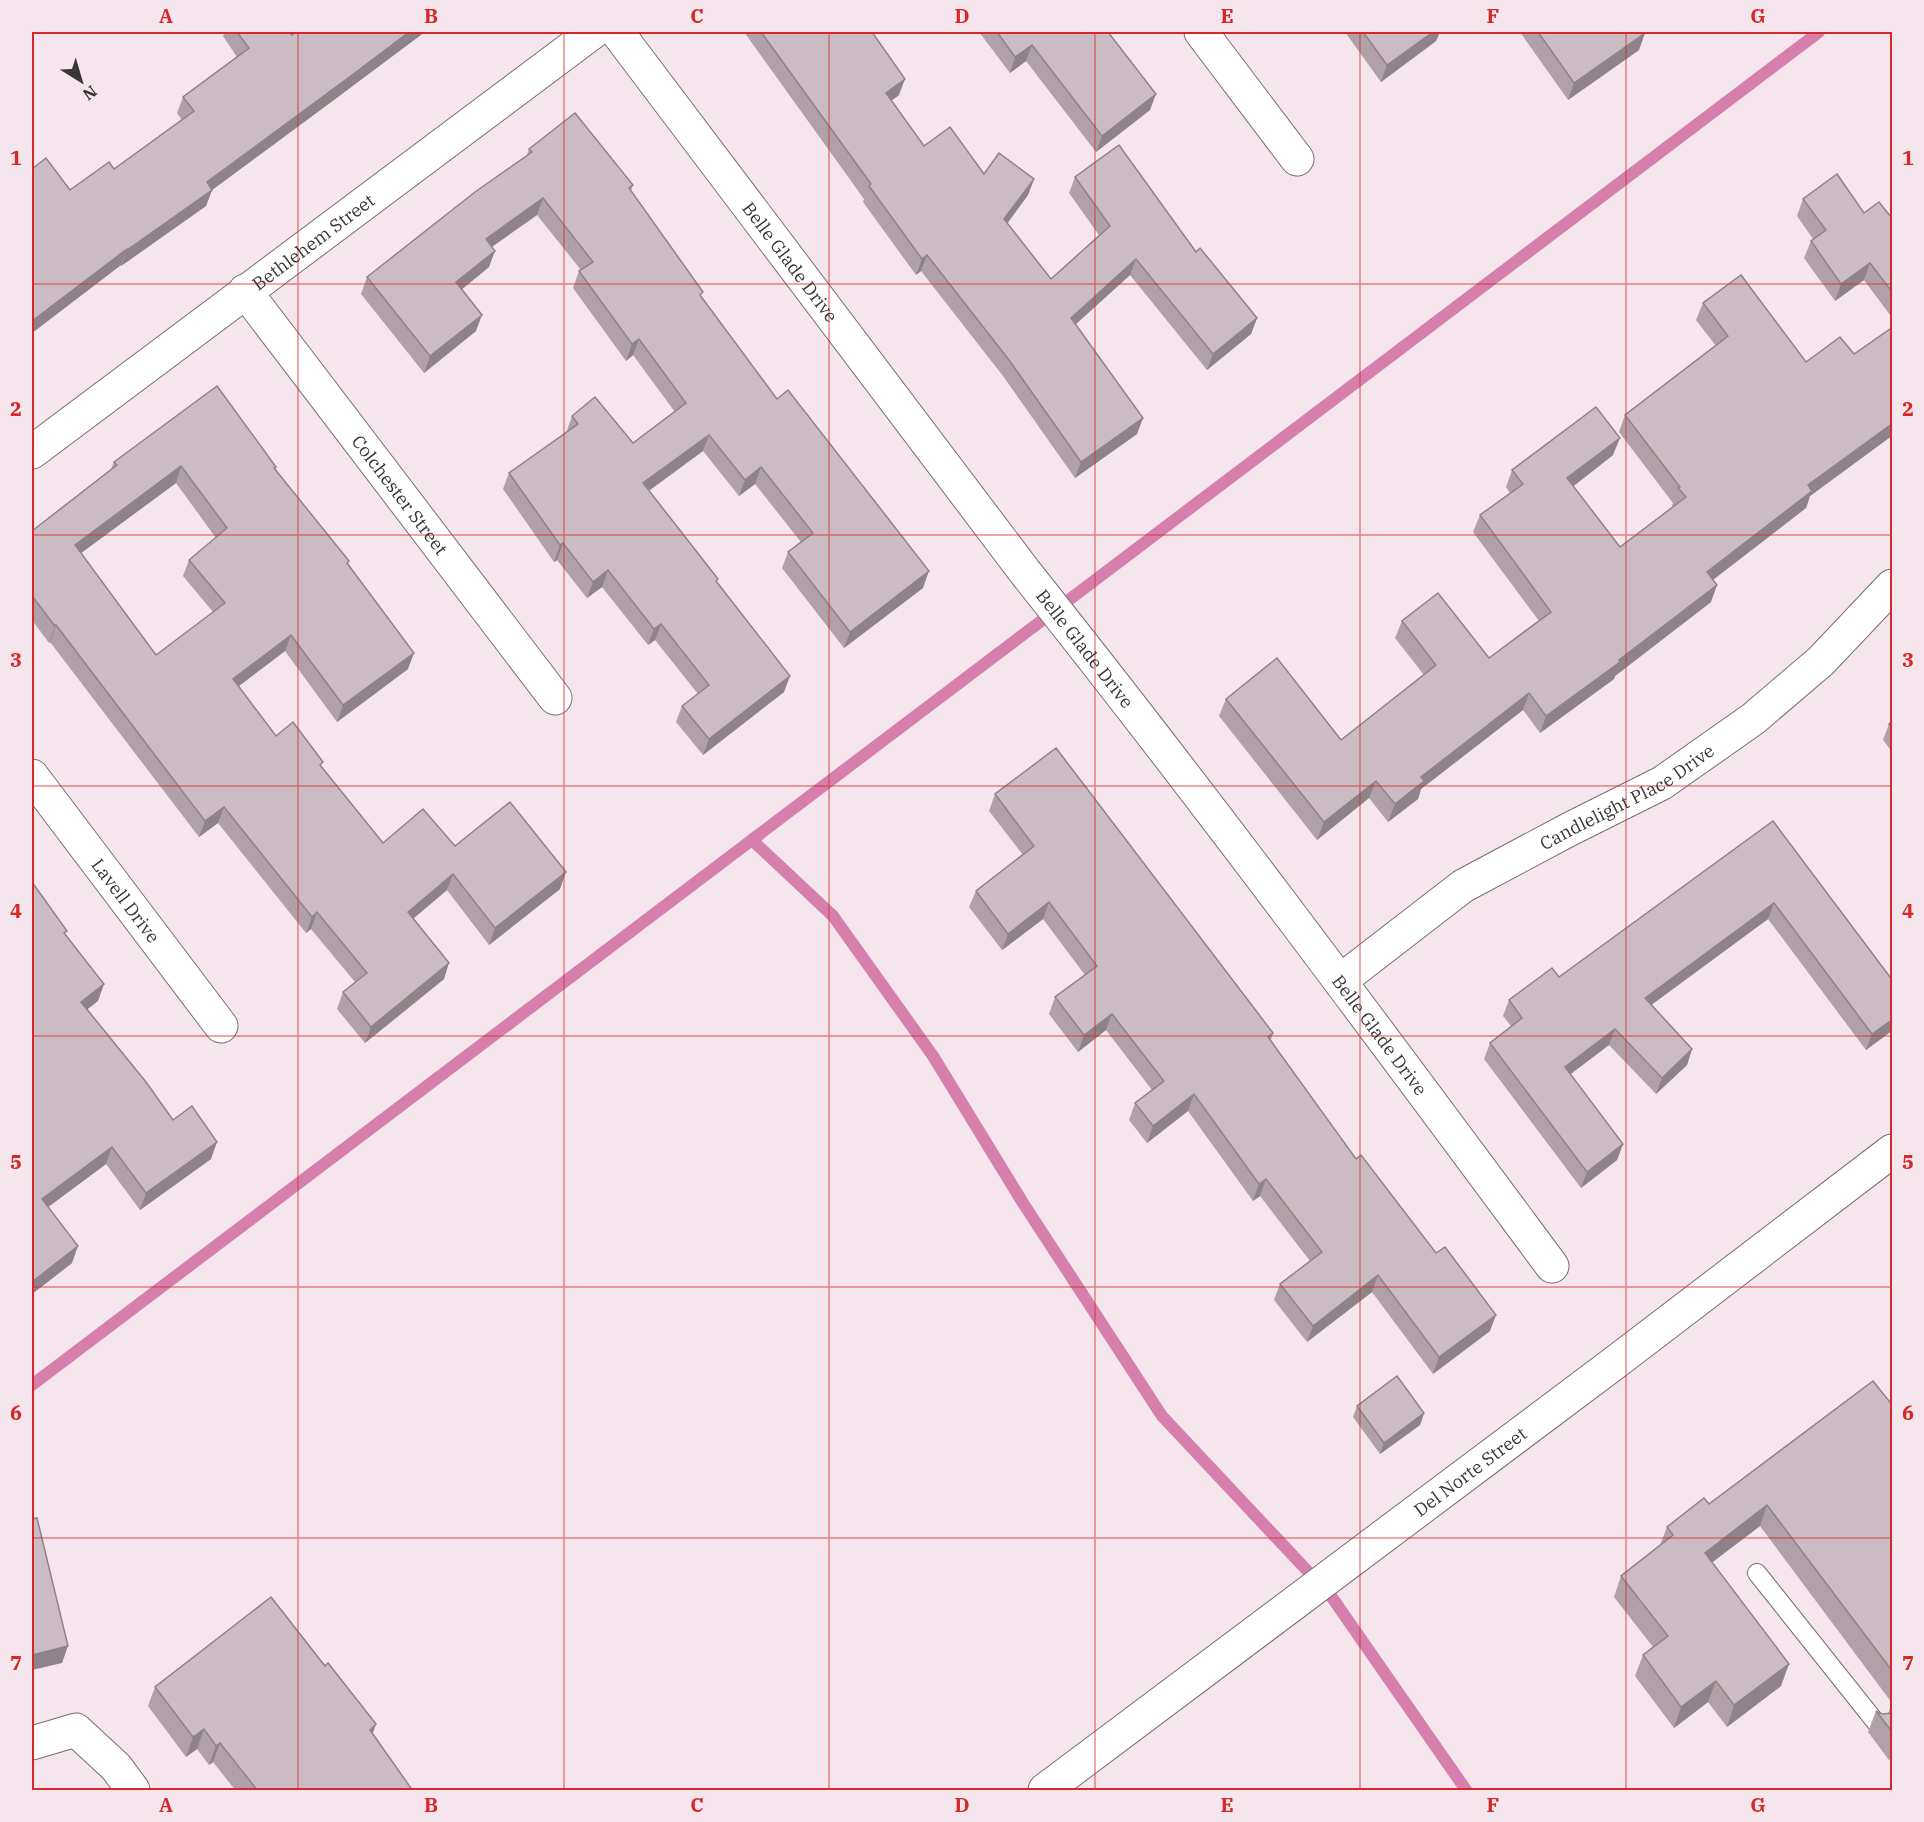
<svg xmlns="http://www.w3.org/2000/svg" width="1924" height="1822" font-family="'IBM Plex Serif',serif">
<rect width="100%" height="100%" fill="#f5e5ec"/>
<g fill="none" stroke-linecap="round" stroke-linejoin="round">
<g stroke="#d77fac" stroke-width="12">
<polyline points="759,835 752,840 833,916 933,1056 1023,1203 1162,1416 1331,1596 1466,1790"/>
<polyline points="32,1385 1819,32"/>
</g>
<defs>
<polyline id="service" points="1757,1573 1878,1725"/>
<g id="minor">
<path id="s1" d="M617 32 1025 572C1206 799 1379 1033 1552 1266"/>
<polyline points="1201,32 1297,159"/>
<path id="s2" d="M245 291 555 698"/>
<path id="s3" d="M32 452 593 32"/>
<path id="s4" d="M32 776 221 1026"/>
<path id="s5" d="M1340 981 1463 886 1570 829 1662 783 1753 719 1821 661 1892 586"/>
<polyline points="32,1743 76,1730 116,1767 133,1790"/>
<path id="s6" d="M1045 1790 1617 1361 1892 1151"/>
</g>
</defs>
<use href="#service" stroke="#7b6d73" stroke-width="20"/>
<use href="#minor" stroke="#7b6d73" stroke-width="35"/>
<use href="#service" stroke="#fff" stroke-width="18"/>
<use href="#minor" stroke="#fff" stroke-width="33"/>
</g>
<g fill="#afa1a7" fill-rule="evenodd">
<polygon points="225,32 289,32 342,94 212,190 206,206 121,266 121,265 32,333 32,169 70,190 114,169 182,120 177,113 183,97 237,57 223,36"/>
<polygon points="744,32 872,32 899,95 891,101 924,146 984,174 1034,179 1028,195 1007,223 1051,279 1099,235 1069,193 1075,177 1196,252 1257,318 1251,334 1207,370 1130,275 1076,324 1137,434 1075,478 1003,376 921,271 916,275 863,202 864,199"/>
<polygon points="979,32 1108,32 1150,110 1096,152 1026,61 1010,73"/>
<polygon points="1345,32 1440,32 1436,41 1381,82"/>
<polygon points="1520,32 1644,32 1639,50 1568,100"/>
<polygon points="529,149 633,185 631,191 701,297 777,399 923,588 844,648 782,568 788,552 801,542 755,484 739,496 703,451 649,491 717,582 784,692 703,755 676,722 682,706 698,694 655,640 648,645 602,587 587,598 557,560 554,562 503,489 509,473 566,433 572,416 633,443 675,412 633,355 626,361 573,288 579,271 581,270 537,215 492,247 489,267 462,289 476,331 424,373 361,294 367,277 527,155"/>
<polygon points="1803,199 1864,213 1891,217 1893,216 1893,319 1864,280 1835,301 1804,258 1811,241 1813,239 1797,216"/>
<polygon points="1703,303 1806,362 1854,354 1893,327 1893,435 1810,496 1806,508 1713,580 1711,602 1615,676 1614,679 1540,733 1523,710 1421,789 1418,799 1388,822 1369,798 1317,840 1219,716 1226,699 1341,740 1424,675 1395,638 1402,621 1489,658 1539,621 1473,532 1480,515 1510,493 1506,487 1512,470 1613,455 1573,486 1620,547 1673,507 1672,505 1673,503 1619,432 1625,415 1716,346 1696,320"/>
<path d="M114 462 276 467 275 470 348 564 408 669 337 722 285 651 239 686 276 736 322 767 383 843 455 846 560 889 489 945 447 890 414 918 444 979 365 1043 337 1009 343 992 355 982 311 929 306 933 218 823 199 837 50 642 49 643 32 620V531L111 469ZM176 483 216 538 189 560 183 576 213 612 156 655 81 553Z"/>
<polygon points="1893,721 1893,753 1883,740 1889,724"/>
<polygon points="995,794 1273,1033 1271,1040 1356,1159 1490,1331 1433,1374 1372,1292 1307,1342 1274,1300 1280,1284 1310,1261 1260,1196 1253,1201 1188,1111 1147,1143 1129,1120 1135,1103 1152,1090 1106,1030 1078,1052 1049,1014 1055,997 1085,975 1043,919 1002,950 969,907 976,891 1023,855 989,811"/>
<polygon points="1773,821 1893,981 1893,1030 1866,1050 1768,919 1651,1005 1692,1049 1687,1065 1656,1094 1609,1045 1570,1074 1623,1144 1617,1160 1581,1188 1484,1059 1490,1043 1511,1026 1503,1016 1509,1000 1559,977"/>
<polygon points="32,882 66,935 98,1001 87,1009 173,1120 211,1159 140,1210 106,1164 48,1207 72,1263 32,1294"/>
<polygon points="1357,1406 1424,1413 1420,1425 1380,1454 1353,1417"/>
<polygon points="1893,1406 1893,1758 1889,1760 1868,1732 1876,1711 1882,1714 1888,1714 1892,1703 1760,1526 1712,1562 1781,1686 1727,1727 1708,1702 1674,1728 1635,1676 1643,1655 1653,1647 1614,1597 1621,1576 1660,1545 1667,1527"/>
<polygon points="155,1687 373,1734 413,1791 236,1791 213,1762 209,1765 197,1749 186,1757 148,1706"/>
</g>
<g fill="#8e8388">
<polygon points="409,32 425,32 342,94 212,190 206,206 121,266 127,250 207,182"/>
<polygon points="1433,32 1440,32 1436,41 1381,82 1387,65"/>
<polygon points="1645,33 1639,50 1568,100 1574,83"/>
<polygon points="1032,45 1026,61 1010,73 1015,57"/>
<polygon points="905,79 899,95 880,109 886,93"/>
<polygon points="1156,94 1150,110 1096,152 1102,136"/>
<polygon points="1034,179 1028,195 999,235 1004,219"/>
<polygon points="543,198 537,215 480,255 486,239"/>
<polygon points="127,249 121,265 32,333 32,321"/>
<polygon points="495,251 489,267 450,299 456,282"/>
<polygon points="927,255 921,271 916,275 922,259"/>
<polygon points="1136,259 1130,275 1065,334 1071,318"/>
<polygon points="1870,263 1864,280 1835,301 1841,284"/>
<polygon points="482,315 476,331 424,373 430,356"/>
<polygon points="1257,318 1251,334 1207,370 1213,354"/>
<polygon points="639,339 633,355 626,361 632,344"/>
<polygon points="1143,418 1137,434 1075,478 1081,462"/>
<polygon points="1893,423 1893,435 1810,496 1806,508 1701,589 1707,572 1808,485"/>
<polygon points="709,435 703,451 637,499 643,483"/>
<polygon points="1620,438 1613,455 1561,496 1567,478"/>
<polygon points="181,466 176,483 69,562 75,545"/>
<polygon points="761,467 755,484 739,496 745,480"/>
<polygon points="563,543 557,560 554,562 560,545"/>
<polygon points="608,570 602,587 587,598 593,582"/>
<polygon points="929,571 923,588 844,648 850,632"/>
<polygon points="1717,585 1711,602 1615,676 1614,679 1540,733 1546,716"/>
<polygon points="661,624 655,640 648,645 654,629"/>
<polygon points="56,625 50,642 49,643 55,626"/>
<polygon points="291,635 285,651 227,695 233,679"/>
<polygon points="414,653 408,669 337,722 343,705"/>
<polygon points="790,676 784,692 703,755 709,739"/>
<polygon points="1529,693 1523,710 1421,789 1418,799 1388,822 1395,804 1421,777"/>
<polygon points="1376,781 1369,798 1317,840 1324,822"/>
<polygon points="224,807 218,823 199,837 205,821"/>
<polygon points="566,872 560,889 489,945 495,928"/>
<polygon points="453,874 447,890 402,928 408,912"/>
<polygon points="1049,902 1043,919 1002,950 1008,934"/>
<polygon points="1774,903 1768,919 1639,1014 1645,998"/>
<polygon points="317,912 311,929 306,933 312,917"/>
<polygon points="449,963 444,979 365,1043 371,1027"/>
<polygon points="104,984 98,1001 75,1019 81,1002"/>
<polygon points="1112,1014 1106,1030 1078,1052 1084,1035"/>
<polygon points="1893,1019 1893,1030 1866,1050 1872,1034"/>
<polygon points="1615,1029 1609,1045 1559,1083 1565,1067"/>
<polygon points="1692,1049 1687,1065 1656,1094 1662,1078"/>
<polygon points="1194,1094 1188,1111 1147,1143 1153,1126"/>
<polygon points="217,1142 211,1159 140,1210 146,1193"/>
<polygon points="1623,1144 1617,1160 1581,1188 1587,1172"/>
<polygon points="112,1147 106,1164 36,1216 42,1199"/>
<polygon points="1266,1179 1260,1196 1253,1201 1259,1184"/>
<polygon points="78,1246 72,1263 32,1294 32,1282"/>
<polygon points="1378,1275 1372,1292 1307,1342 1313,1326"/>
<polygon points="1496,1315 1490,1331 1433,1374 1439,1357"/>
<polygon points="1424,1413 1420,1425 1380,1454 1384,1443"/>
<polygon points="1767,1505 1760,1526 1697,1574 1705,1553"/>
<polygon points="68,1646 62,1663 32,1670 32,1655"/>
<polygon points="1789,1664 1781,1686 1727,1727 1734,1705"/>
<polygon points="1716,1681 1708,1702 1674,1728 1681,1707"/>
<polygon points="376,1724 369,1744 370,1730"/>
<polygon points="204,1729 197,1749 186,1757 193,1737"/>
<polygon points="220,1743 213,1762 209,1765 216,1746"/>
</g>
<g fill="#cbbbc2" stroke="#8e8388" stroke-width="1.5" fill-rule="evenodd">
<polygon points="237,32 289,32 292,35 296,32 409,32 348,78 207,182 212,190 127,250 127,249 32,321 32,212 33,211 32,210 32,169 46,158 70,190 109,162 114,169 194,111 183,97 249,48"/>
<polygon points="761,32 872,32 905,79 886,93 924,146 950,127 984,174 999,153 1034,179 1004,219 1051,279 1110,226 1075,177 1119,145 1196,252 1200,248 1257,318 1213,354 1136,259 1071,318 1143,418 1081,462 1009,360 927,255 922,259 869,186 871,184"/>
<polygon points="997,32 1108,32 1156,94 1102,136 1032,45 1015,57"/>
<polygon points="1363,32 1433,32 1387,65"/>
<polygon points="1538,32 1644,32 1645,33 1574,83"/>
<polygon points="575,113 633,185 629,188 703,292 700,295 777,399 788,390 929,571 850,632 788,552 813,533 761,467 745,480 709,435 643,483 718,579 716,581 790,676 709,739 682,706 709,685 661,624 654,629 608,570 593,582 563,543 560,545 509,473 578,424 572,416 595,397 633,443 686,403 639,339 632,344 579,271 593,262 543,198 486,239 495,251 456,282 482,315 430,356 367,277 475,192 532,152 529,149"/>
<polygon points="1837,174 1864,213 1879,202 1891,217 1893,216 1893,293 1870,263 1841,284 1811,241 1826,230 1803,199"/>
<polygon points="1741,275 1806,362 1840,337 1854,354 1893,327 1893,423 1808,485 1812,491 1707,572 1717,585 1619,660 1620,662 1546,716 1529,693 1421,777 1424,781 1395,804 1376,781 1324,822 1226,699 1277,658 1341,740 1436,665 1402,621 1438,593 1489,658 1551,612 1480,515 1523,484 1512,470 1596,407 1620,438 1567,478 1620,547 1686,497 1678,488 1680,487 1625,415 1728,336 1703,303"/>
<path d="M217 386 276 467 274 468 349 561 347 563 414 653 343 705 291 635 233 679 276 736 293 722 323 762 320 765 383 843 423 809 455 846 510 802 566 872 495 928 453 874 408 912 449 963 371 1027 343 992 367 973 317 912 312 917 224 807 205 821 56 625 55 626 32 596V531L117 465 114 462ZM181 466 227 528 189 560 225 603 156 655 75 545Z"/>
<polygon points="1893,721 1893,729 1889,724"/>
<polygon points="1056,748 1273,1033 1268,1037 1356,1159 1361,1155 1436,1253 1445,1247 1496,1315 1439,1357 1378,1275 1313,1326 1280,1284 1322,1252 1266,1179 1259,1184 1194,1094 1153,1126 1135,1103 1164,1081 1112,1014 1084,1035 1055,997 1097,966 1049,902 1008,934 976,891 1034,846 995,794"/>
<polygon points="1773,821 1893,981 1893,1019 1872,1034 1774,903 1645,998 1692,1049 1662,1078 1615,1029 1565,1067 1623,1144 1587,1172 1490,1043 1522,1018 1509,1000 1552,968 1559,977"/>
<polygon points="32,882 67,931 64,933 104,984 81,1002 146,1082 173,1120 192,1106 217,1142 146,1193 112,1147 42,1199 78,1246 32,1282"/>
<polygon points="1397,1376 1424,1413 1384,1443 1357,1406"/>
<polygon points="1873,1381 1893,1406 1893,1672 1767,1505 1705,1553 1789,1664 1734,1705 1716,1681 1681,1707 1643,1655 1668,1636 1621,1576 1673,1535 1667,1527 1704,1498 1709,1504"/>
<polygon points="37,1518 68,1646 32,1655 32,1519"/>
<polygon points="271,1597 325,1666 328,1663 376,1724 370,1730 413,1791 258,1791 220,1743 216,1746 204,1729 193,1737 155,1687"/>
<polygon points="1876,1711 1882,1714 1893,1713 1893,1733"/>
</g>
<path fill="none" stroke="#d62828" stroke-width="1.5" stroke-opacity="0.55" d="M298 32V1790M564 32V1790M829 32V1790M1095 32V1790M1360 32V1790M1626 32V1790M32 284H1892M32 535H1892M32 786H1892M32 1036H1892M32 1287H1892M32 1538H1892"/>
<g text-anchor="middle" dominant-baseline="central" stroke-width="6" stroke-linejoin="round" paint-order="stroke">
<g font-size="18" fill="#3b3538" stroke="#f5e5ec">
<text stroke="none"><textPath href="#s3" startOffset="351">Bethlehem Street</textPath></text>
<text stroke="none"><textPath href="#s1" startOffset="288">Belle Glade Drive</textPath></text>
<text stroke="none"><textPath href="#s2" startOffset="256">Colchester Street</textPath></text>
<text stroke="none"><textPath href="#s1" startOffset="774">Belle Glade Drive</textPath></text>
<text stroke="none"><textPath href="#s5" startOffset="342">Candlelight Place Drive</textPath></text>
<text stroke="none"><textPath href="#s4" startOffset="156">Lavell Drive</textPath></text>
<text stroke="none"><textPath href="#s1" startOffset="1260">Belle Glade Drive</textPath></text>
<text stroke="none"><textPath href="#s6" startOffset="531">Del Norte Street</textPath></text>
</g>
</g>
<rect width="1924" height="1822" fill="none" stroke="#f5e5ec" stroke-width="66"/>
<g transform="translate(81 81) rotate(143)" stroke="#f5e5ec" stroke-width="4.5" paint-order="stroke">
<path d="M0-4.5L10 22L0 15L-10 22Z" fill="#3b3538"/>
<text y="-9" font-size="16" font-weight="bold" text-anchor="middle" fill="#3b3538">N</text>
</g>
<rect x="33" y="33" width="1858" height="1756" fill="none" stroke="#d62828" stroke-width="2"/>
<g font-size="20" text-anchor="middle" font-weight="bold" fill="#d62828">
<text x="166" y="23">A</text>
<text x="431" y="23">B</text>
<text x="697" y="23">C</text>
<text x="962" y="23">D</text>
<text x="1227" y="23">E</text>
<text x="1493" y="23">F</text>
<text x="1758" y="23">G</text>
<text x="16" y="165">1</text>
<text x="1908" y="165">1</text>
<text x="16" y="416">2</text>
<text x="1908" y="416">2</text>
<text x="16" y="667">3</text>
<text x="1908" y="667">3</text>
<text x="16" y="918">4</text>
<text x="1908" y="918">4</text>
<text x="16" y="1169">5</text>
<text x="1908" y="1169">5</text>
<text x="16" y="1420">6</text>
<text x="1908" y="1420">6</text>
<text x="16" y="1670">7</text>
<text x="1908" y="1670">7</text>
<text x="166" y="1812">A</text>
<text x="431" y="1812">B</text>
<text x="697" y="1812">C</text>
<text x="962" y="1812">D</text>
<text x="1227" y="1812">E</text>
<text x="1493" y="1812">F</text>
<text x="1758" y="1812">G</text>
</g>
</svg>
